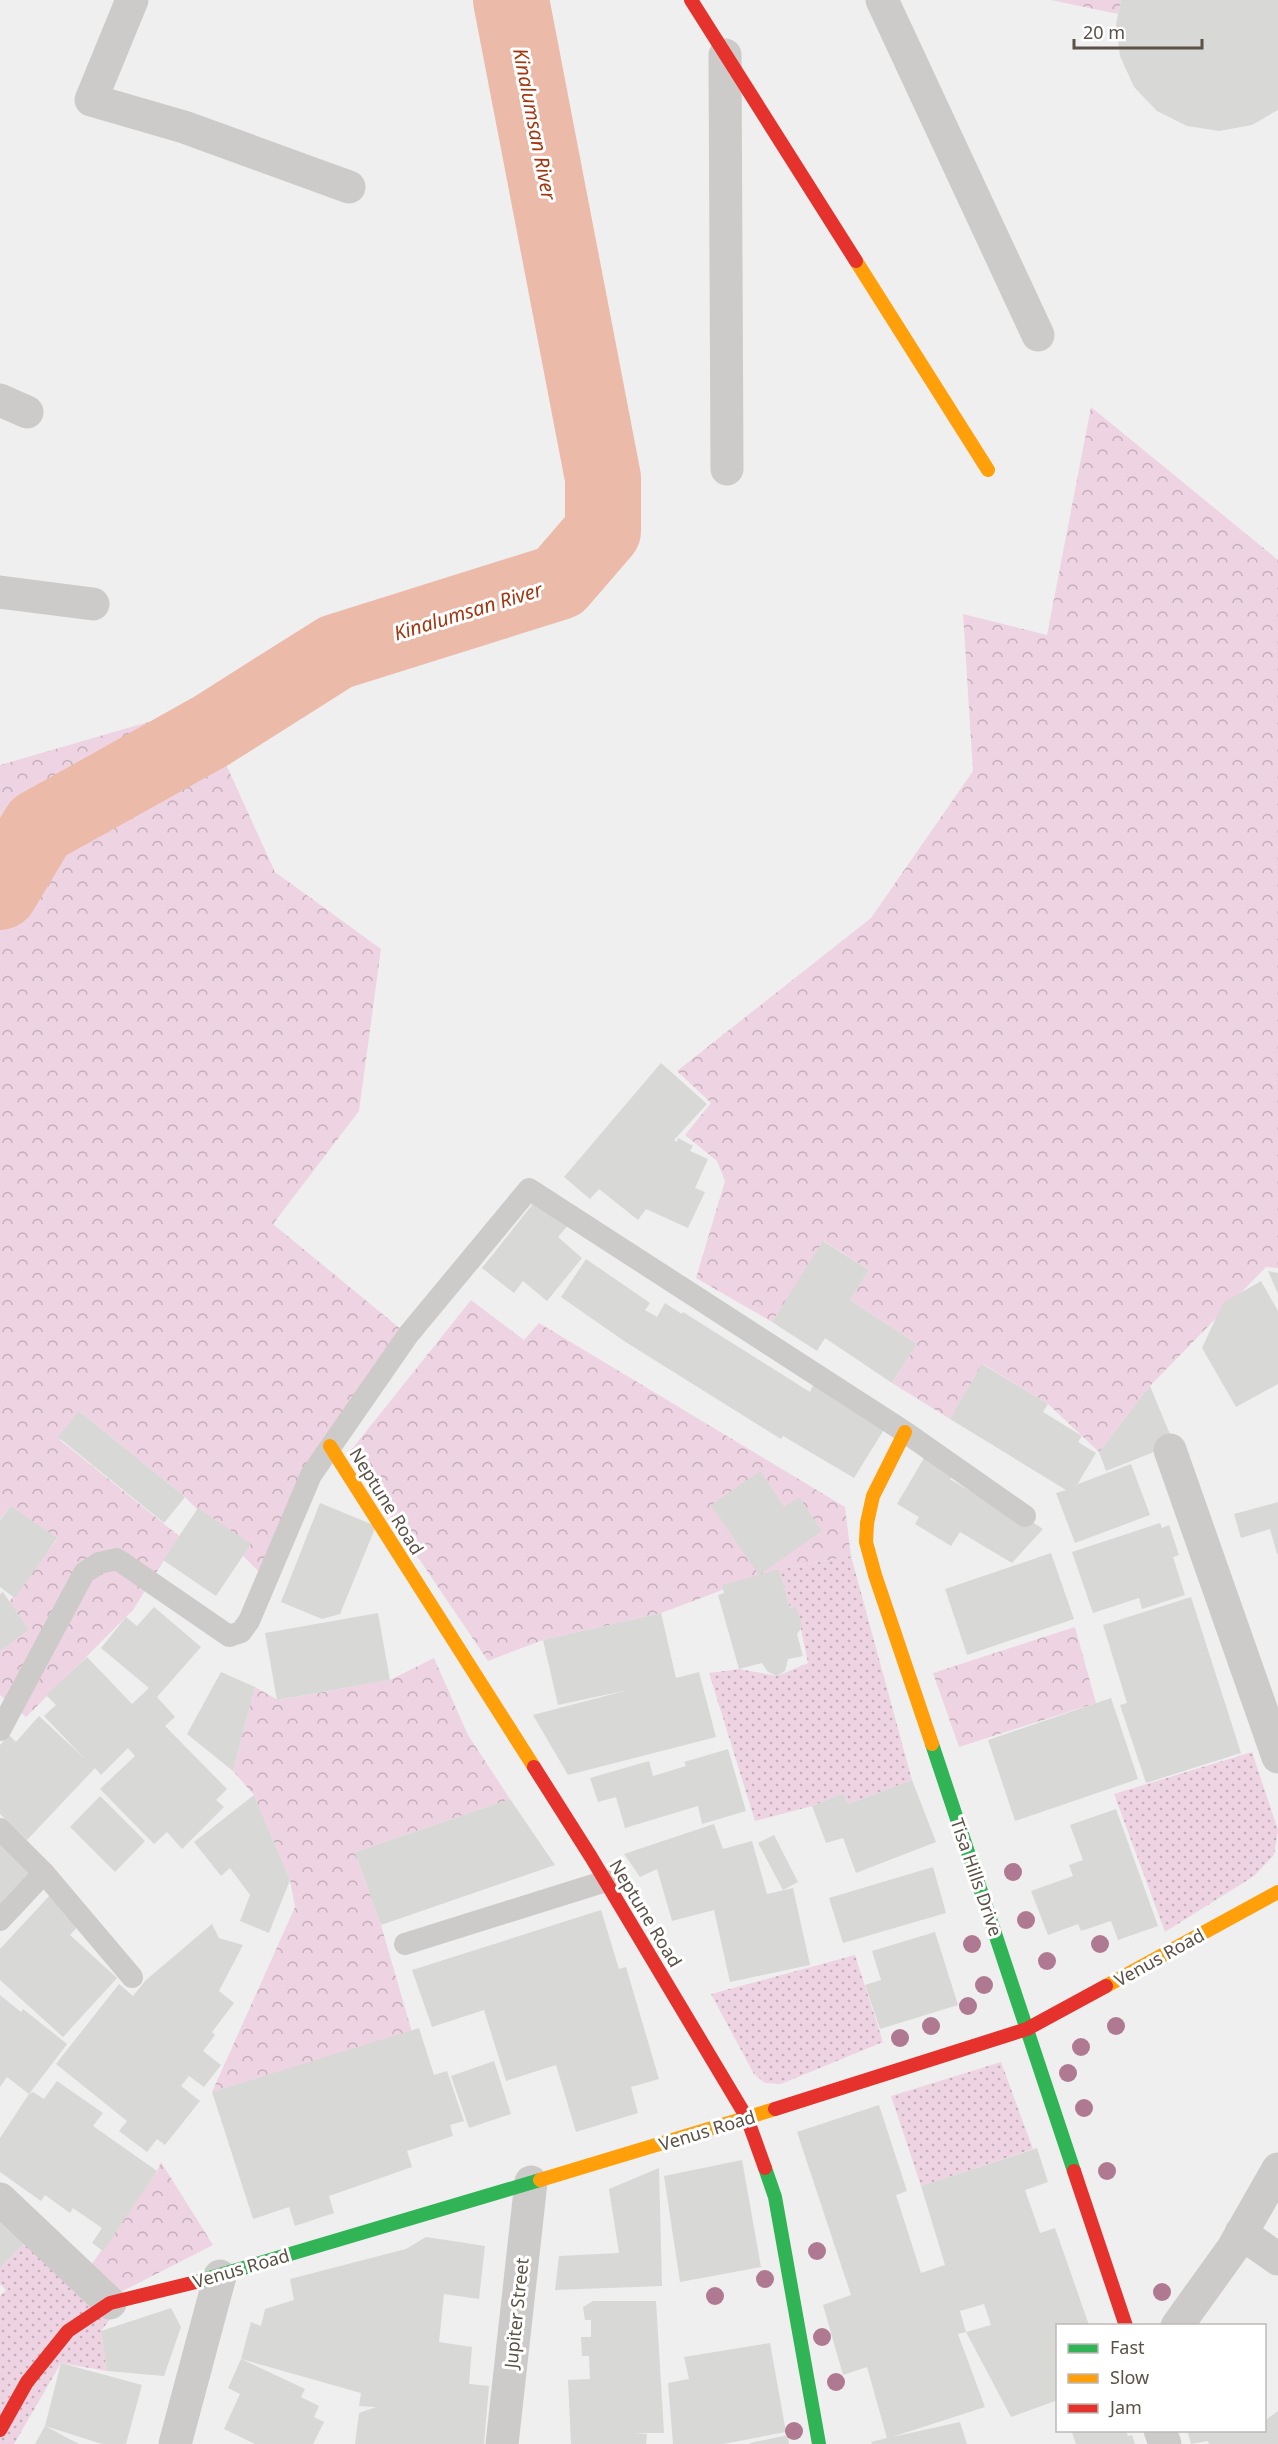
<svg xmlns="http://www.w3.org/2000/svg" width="1278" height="2444" font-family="'Noto Sans',sans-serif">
<defs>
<pattern id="grass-dots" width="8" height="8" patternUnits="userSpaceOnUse" patternTransform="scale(1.5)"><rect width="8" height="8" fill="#eed4e2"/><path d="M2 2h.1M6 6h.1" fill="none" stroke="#c4aeb9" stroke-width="1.8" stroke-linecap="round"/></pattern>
<pattern id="forest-crowns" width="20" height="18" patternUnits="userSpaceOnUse" patternTransform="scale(1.5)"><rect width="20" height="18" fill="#eed4e2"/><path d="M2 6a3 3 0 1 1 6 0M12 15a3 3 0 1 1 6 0" fill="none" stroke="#c4aeb9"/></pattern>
</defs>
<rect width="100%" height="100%" fill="#efefef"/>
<g fill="url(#grass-dots)">
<polygon points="851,1556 912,1780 848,1804 844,1793 812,1806 755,1821 709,1673 739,1669 777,1676 808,1663 796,1606 790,1608 779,1569"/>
<polygon points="1252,1752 1278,1830 1274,1855 1254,1876 1165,1932 1114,1794"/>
<polygon points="855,1955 883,2042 781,2084 765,2083 754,2074 711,1994"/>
<polygon points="1001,2062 1033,2149 921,2186 891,2096"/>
<polygon points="31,2237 114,2314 101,2331 107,2371 61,2363 14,2444 0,2444 0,2296 6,2290 0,2284 0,2268"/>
</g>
<g fill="url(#forest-crowns)">
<polygon points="1051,0 1121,0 1118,14"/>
<polygon points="1091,407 1278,560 1278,1268 1266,1267 1150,1386 1099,1452 1048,1404 983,1364 950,1419 892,1383 917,1344 850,1300 869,1270 824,1241 772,1322 696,1278 725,1181 717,1161 685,1135 711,1103 677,1071 871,918 973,771 963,614 1047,635"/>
<polygon points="200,707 275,872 381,949 359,1111 273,1224 408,1335 330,1446 266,1579 185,1497 79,1411 60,1440 179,1536 133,1610 26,1717 0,1695 0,1651 29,1630 9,1602 57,1539 11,1506 0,1519 0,765"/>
<polygon points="471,1300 524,1340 539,1323 845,1507 851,1556 779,1569 661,1613 543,1640 488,1661 348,1454"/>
<polygon points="1075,1627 1096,1703 959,1747 933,1673"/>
<polygon points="434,1658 468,1735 510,1799 355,1852 381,1925 412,2032 212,2092 295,1907 290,1880 254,1795 233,1771 255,1687 278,1700 390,1680"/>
<polygon points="161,2162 213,2245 113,2296 87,2271 157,2171"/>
</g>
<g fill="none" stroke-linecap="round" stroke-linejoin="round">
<polyline stroke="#ebbaa9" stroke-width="76" points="0,892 39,827 211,731 336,652 559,582 603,531 603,478 511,0"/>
</g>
<g fill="#d8d8d7" fill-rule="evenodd">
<polygon points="1121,0 1278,0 1278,110 1252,125 1219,131 1187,126 1157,111 1134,87 1120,56 1116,24"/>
<polygon points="661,1063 707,1104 674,1140 677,1142 678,1138 693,1146 690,1151 708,1159 695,1188 705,1192 688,1228 646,1209 638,1220 599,1189 590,1199 564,1177"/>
<polygon points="536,1200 568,1225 558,1237 582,1258 547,1301 523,1281 514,1293 482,1268"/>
<polygon points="823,1241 869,1270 850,1300 917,1344 892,1383 825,1338 817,1351 772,1322"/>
<polygon points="586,1259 650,1303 645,1310 657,1317 665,1303 682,1314 683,1312 810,1392 814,1384 885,1428 854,1478 783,1436 781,1439 624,1341 561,1297"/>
<polygon points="1268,1271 1278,1273 1278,1294"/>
<polygon points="1261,1281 1278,1311 1278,1384 1236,1407 1202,1348 1223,1303"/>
<polygon points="982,1364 1048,1404 1043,1412 1082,1436 1078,1442 1096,1453 1074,1490 1078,1484 1131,1464 1150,1515 1075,1543 1056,1493 1066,1490 950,1419"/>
<polygon points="1150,1386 1174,1444 1106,1471 1099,1452"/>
<polygon points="79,1411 185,1497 164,1523 58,1437"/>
<polygon points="927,1453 956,1471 950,1479 980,1497 985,1491 1043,1529 1012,1563 960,1532 951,1546 915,1524 919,1517 897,1504"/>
<polygon points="760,1471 784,1507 799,1497 822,1531 759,1575 779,1569 790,1608 796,1606 802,1627 797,1634 803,1656 788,1659 785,1671 777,1676 768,1672 762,1663 739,1669 718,1595 724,1593 722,1585 759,1575 711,1505"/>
<polygon points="1278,1502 1278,1554 1277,1554 1270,1529 1241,1538 1234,1514"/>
<polygon points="320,1503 376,1526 340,1614 322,1619 281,1602"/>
<polygon points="11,1506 57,1538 15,1598 0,1587 0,1520"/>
<polygon points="198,1508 251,1544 216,1596 163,1560"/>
<polygon points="1160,1523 1162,1528 1169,1525 1179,1555 1173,1557 1185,1595 1142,1609 1139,1598 1093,1613 1072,1552"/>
<polygon points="1051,1553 1074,1619 967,1655 945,1589"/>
<polygon points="3,1592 29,1630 0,1651 0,1594"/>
<polygon points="1191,1597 1241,1753 1146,1783 1120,1705 1127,1703 1103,1625"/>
<polygon points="154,1607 201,1647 157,1697 175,1717 165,1726 227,1789 216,1800 224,1807 182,1849 167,1832 154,1844 100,1789 135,1756 128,1748 101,1775 95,1768 27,1840 0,1814 0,1745 9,1735 16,1742 39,1716 85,1759 44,1716 56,1705 46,1695 87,1657 132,1704 149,1688 101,1648 126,1617 137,1626"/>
<polygon points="378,1613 390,1680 277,1700 265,1633"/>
<polygon points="661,1613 676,1678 699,1672 716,1737 568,1775 533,1715 628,1690 558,1705 543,1640"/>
<polygon points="221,1672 255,1687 233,1771 187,1734"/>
<polygon points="1111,1698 1138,1779 1015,1821 988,1740"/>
<polygon points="728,1749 746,1811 702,1824 698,1806 625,1828 616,1797 598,1802 590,1778 649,1761 653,1776 686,1766 684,1762"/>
<polygon points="912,1780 936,1842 856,1873 843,1838 826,1843 812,1806 844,1793 848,1804"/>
<polygon points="254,1795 290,1880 269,1933 240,1921 250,1895 230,1868 221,1876 194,1842"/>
<polygon points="100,1796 145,1841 115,1872 70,1827"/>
<polygon points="510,1799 555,1865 381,1925 355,1852"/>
<polygon points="1116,1809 1158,1926 1118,1940 1111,1921 1081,1931 1078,1924 1048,1935 1031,1891 1073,1876 1069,1865 1083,1860 1070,1825"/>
<polygon points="714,1824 723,1849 752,1841 767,1894 793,1888 810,1965 730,1982 714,1910 672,1921 657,1869 640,1877 624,1854"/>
<polygon points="774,1835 798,1882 783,1890 758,1843"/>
<polygon points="0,1837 35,1872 0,1907"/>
<polygon points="933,1867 946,1913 843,1943 829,1898"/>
<polygon points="51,1894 82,1922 70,1935 117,1978 63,2037 0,1980 0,1949"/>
<polygon points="601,1910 619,1969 626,1967 659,2079 631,2087 638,2113 576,2132 556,2065 506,2081 484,2010 432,2027 412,1970"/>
<polygon points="212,1924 219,1938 243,1945 219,1991 234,2003 212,2032 215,2035 203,2051 221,2065 204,2087 189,2076 181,2086 200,2101 165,2145 157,2139 147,2152 119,2131 127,2121 56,2064 119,1984 133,1996 146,1980"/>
<polygon points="935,1932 958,2005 880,2029 865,1985 881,1980 872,1951"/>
<polygon points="0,1995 21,2012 23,2009 67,2044 29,2094 7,2077 0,2087"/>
<polygon points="419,2028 434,2075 447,2071 464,2121 450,2125 453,2136 407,2151 412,2167 329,2196 334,2213 295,2226 289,2207 253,2219 212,2092"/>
<polygon points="494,2061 511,2114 469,2128 451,2076"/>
<polygon points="57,2081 103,2113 93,2126 157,2171 103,2251 92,2243 102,2228 73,2208 70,2213 45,2195 41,2201 0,2172 0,2138 29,2094 33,2092 44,2099"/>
<path d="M879 2105 907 2191 896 2195 921 2273 945 2265 921 2186 1037 2148 1048 2182 1025 2190 1040 2233 1055 2228 1089 2325H1058V2400L1011 2417 966 2332 958 2334 985 2407 892 2437 960 2422 967 2444H872L871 2442 887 2438 867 2367 843 2375 823 2305 851 2295 797 2132ZM984 2304 991 2325 966 2332 960 2311Z"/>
<polygon points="742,2160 761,2267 680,2282 664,2176"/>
<polygon points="659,2168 662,2286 555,2290 559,2256 619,2253 609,2189"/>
<polygon points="0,2205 31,2237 0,2268"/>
<polygon points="426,2237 485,2246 479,2299 444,2294 439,2342 472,2347 469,2384 489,2386 484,2444 355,2444 359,2413 376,2407 359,2406 361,2393 241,2359 251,2322 261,2326 265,2309 294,2300 290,2279 406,2249"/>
<polygon points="593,2301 656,2301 664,2433 634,2433 647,2434 646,2444 571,2444 568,2380 590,2379 589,2356 582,2356 581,2337 591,2337 591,2320 585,2320 583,2307"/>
<polygon points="171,2308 181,2327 164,2376 107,2371 101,2331"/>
<polygon points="770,2343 786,2432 723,2444 673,2444 668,2383 689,2379 684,2357"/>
<polygon points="241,2359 305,2389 301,2397 319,2406 314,2417 324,2422 313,2444 255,2444 224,2429 240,2394 228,2388"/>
<polygon points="61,2363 142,2385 126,2444 102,2444 45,2426 79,2444 35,2444 45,2426"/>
<polygon points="1278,2411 1278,2444 1209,2444 1208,2441 1191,2444 1187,2430 1264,2430 1264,2421"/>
<polygon points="1071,2430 1126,2430 1128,2436 1132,2435 1135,2444 1076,2444"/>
<polygon points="788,2435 789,2444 750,2444 750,2443"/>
</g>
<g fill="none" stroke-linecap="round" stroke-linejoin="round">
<g stroke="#cdcbc9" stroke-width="22">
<polyline points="0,1730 84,1573 99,1563 117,1559 229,1636 241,1632 249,1621 311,1475 408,1335 529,1189 905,1432 1025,1516"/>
<polyline points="0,1829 44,1873 132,1977"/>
<polyline points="0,1920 44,1873"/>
<polyline points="405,1944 606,1881"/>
</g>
<g stroke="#cdcbc9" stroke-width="33">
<polyline points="132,0 91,100 184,127 349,187"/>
<polyline points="882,0 1038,335"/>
<polyline points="725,55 727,469"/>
<polyline points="0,400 27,412"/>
<polyline points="0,592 93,604"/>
<polyline points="1170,1450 1278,1757"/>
<polyline points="0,2199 110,2303"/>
<polyline points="1241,2233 1278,2259"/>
<polyline points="1177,2326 1233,2248 1278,2169"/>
<polyline points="1160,2430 1165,2444"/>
<polyline points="175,2444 220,2276"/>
<polyline points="502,2444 531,2182"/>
</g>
<g stroke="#30b455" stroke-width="14">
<polyline points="932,1744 1074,2171"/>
<polyline points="765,2168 775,2197 819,2444"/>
<polyline points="196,2282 540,2180"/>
</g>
<g stroke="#ff9f0a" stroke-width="14">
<polyline points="856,261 988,470"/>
<polyline points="905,1432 873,1496 867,1523 866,1542 875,1575 932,1744"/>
<polyline points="330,1446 534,1767"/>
<polyline points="1106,1986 1278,1892"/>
<polyline points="540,2180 775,2109"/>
</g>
<g stroke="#e5322d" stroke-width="14">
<polyline points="691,0 856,261"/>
<polyline points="534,1767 591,1857 747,2118 765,2168"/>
<polyline points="775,2109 1027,2029 1106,1986"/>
<polyline points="1074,2171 1126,2326"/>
<polyline points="0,2430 27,2382 68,2331 110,2303 196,2282"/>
</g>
</g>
<g fill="#af7992">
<circle cx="1013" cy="1872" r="9"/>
<circle cx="1026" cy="1920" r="9"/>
<circle cx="972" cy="1944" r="9"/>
<circle cx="1100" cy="1944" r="9"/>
<circle cx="1047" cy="1961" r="9"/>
<circle cx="984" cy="1985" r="9"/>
<circle cx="968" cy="2006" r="9"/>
<circle cx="931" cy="2026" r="9"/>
<circle cx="1116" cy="2026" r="9"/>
<circle cx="900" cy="2038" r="9"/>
<circle cx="1081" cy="2047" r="9"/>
<circle cx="1068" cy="2073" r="9"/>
<circle cx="1084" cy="2108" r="9"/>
<circle cx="1107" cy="2171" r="9"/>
<circle cx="817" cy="2251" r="9"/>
<circle cx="765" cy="2279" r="9"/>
<circle cx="1162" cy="2292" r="9"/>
<circle cx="715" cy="2296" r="9"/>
<circle cx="822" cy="2337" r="9"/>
<circle cx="836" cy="2382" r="9"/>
<circle cx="794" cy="2431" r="9"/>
</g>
<g text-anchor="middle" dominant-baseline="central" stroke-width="6" stroke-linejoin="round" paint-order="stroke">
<g font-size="18" fill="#5b5146" stroke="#fff">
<text transform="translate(387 1501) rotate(58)">Neptune Road</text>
<text transform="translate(977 1877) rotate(71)">Tisa Hills Drive</text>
<text transform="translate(646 1913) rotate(59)">Neptune Road</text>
<text transform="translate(1159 1957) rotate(-29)">Venus Road</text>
<text transform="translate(707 2130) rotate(-17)">Venus Road</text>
<text transform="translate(241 2268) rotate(-16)">Venus Road</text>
<text transform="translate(516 2313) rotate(-84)">Jupiter Street</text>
</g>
<g font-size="20" font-style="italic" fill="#a43610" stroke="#fff">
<text transform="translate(535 124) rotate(79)">Kinalumsan River</text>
<text transform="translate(468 611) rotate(-17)">Kinalumsan River</text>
</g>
</g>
<rect x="1056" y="2324" width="210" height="108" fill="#ffffff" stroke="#bdb9b5" stroke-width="1.5"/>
<rect x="1068" y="2344" width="30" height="9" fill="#30b455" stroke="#bdb9b5" stroke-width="1.5"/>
<text x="1110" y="2354" font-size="18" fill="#5b5146">Fast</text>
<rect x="1068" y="2374" width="30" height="9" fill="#ff9f0a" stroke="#bdb9b5" stroke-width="1.5"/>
<text x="1110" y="2384" font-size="18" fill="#5b5146">Slow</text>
<rect x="1068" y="2404" width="30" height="9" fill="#e5322d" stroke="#bdb9b5" stroke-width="1.5"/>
<text x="1110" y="2414" font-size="18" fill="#5b5146">Jam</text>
<path d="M1074 39v9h128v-9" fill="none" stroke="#5b5146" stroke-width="3"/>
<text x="1083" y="39" font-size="18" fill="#5b5146" stroke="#ffffff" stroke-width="4.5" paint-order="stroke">20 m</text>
</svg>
